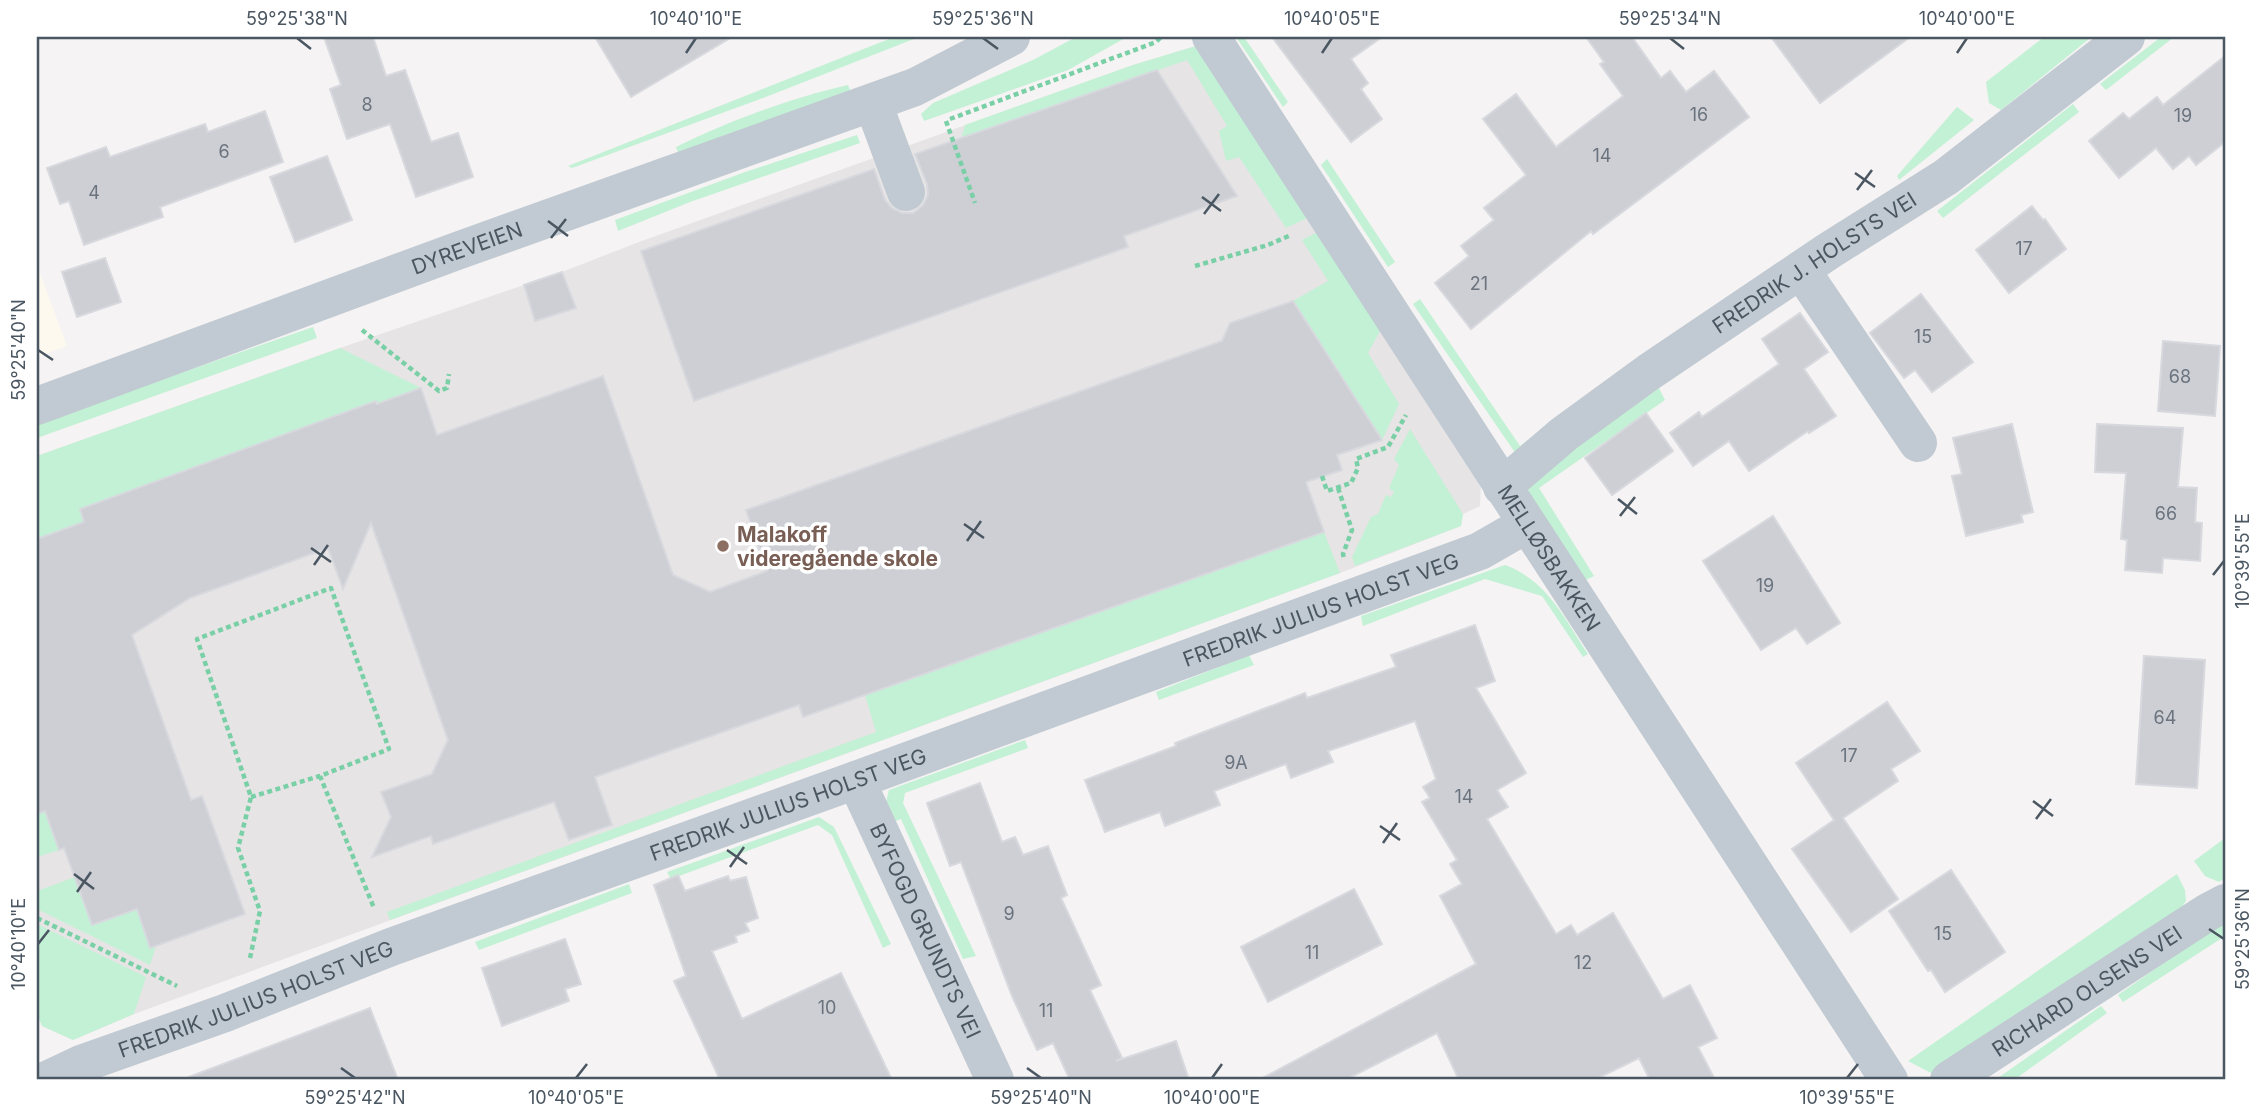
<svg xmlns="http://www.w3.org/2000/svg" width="2262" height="1117" font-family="Inter,sans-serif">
<rect width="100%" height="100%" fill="#f5f3f3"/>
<polygon fill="#fdf9ef" points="37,265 67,346 37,357"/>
<polygon fill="#e6e4e5" points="1196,46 1481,482 1480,506 1463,514 1461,526 1340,573 134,1014 73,1040 42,1026 37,1013 37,456 340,348 562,272 639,242 1133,65"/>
<g fill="#c3f1d5">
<polygon points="894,37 919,37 763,98 572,168 568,166"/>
<polygon points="1076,37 1127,37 1068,70 924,121 921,114 933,103 1033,60"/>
<polygon points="1236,37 1244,37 1288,102 1283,107"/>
<polygon points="2044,37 2088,37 2089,39 2001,110 1989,103 1986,82"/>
<polygon points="2161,37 2174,37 2106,90 2100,84"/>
<polygon points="1196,46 1309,217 1286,228 1239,157 1226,161 1219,131 1227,126 1187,60 961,139 965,125 1133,65"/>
<path d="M848 85 852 95 679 155 676 147C728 121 791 98 848 85Z"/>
<polygon points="2073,104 2079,112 1943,218 1937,211"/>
<polygon points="1957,107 1974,120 1899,180 1897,176"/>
<polygon points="857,135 860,143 690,202 618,231 615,220 745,172"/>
<polygon points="1327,159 1395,262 1388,267 1321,165"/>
<polygon points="1318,232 1381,329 1368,353 1399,404 1382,440 1293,301 1328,281 1302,240"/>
<polygon points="1420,299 1520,446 1653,349 1516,454 1413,304"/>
<polygon points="313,327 317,338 37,438 37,423"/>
<polygon points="340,348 421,388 377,404 376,402 80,509 89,537 52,534 37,539 37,456"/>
<polygon points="1659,388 1665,400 1539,488 1594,576 1584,581 1533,504 1527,486 1534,477"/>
<polygon points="1410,429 1463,514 1461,526 1355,566 1352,557 1371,517 1378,514 1386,495 1391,497 1394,492 1389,488 1399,465 1394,459"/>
<polygon points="1324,532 1340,573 390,920 387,912 876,732 865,695"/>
<path d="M1505 565C1548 581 1564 618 1588 654L1583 657 1542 596 1485 579 1363 626 1361 616Z"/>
<polygon points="1249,655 1254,665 1159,700 1156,692"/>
<polygon points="1025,740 1028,748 905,793 903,803 976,956 963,959 901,819 893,822 886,802 889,790"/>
<polygon points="45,811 59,850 37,857 37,814"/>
<polygon points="819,817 834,827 891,944 883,948 832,835 818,825 671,879 667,872"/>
<polygon points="2225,838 2225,878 2219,882 2205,876 2194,861"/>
<polygon points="2177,874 2185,890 2186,901 2181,908 1933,1074 1908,1061"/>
<polygon points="75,877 137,909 150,948 156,946 150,965 37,909 37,891"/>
<polygon points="629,884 632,893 479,950 475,942"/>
<polygon points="2225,920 2225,936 2123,1002 2118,995"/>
<polygon points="37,924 146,977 134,1014 73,1040 42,1026 37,1013"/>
<polygon points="2101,1006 2107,1013 2014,1080 1995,1080"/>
</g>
<g fill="#cdcfd5" stroke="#d7d9de" stroke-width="2">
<polygon points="324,37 373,37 386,76 405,70 431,142 458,133 473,177 416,197 390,124 347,139 330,89 341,85"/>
<polygon points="595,37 732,37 631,97"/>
<polygon points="1272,37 1382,37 1351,59 1368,83 1361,89 1382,119 1351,142"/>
<polygon points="1586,37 1632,37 1661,78 1670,71 1686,92 1714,71 1749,117 1593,234 1591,231 1471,329 1435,283 1469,256 1461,246 1494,220 1484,208 1526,175 1483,119 1516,94 1556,147 1623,96 1600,64 1604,62"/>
<polygon points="1771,37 1910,37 1820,103"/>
<polygon points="2225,56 2225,142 2196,165 2189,156 2173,169 2156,148 2119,178 2089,141 2123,113 2129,119 2157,97 2163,105"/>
<polygon points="1157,70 1237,196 1124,236 1128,247 694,401 641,251 874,169 885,200 892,208 902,213 913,213 923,205 928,195 927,184 915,154"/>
<polygon points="265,111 283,162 160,207 163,217 84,245 69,201 60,204 47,168 106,147 110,157 205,124 208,132"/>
<polygon points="327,156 352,220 295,242 270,177"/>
<polygon points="2032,206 2043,220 2045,219 2066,249 2009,293 1976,250"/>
<polygon points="105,258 121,302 77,317 62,272"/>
<polygon points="562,272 576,308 535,321 524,285"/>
<polygon points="1921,294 1973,362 1932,392 1915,370 1904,378 1870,333"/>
<polygon points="1293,301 1382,440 1337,455 1342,470 1306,482 1324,532 803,717 799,705 595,777 612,825 569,840 554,802 433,844 431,836 372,857 391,817 381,792 432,774 448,740 371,523 343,589 328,548 190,598 132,635 191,800 202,796 245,914 150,948 137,909 92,925 64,848 59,850 45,811 37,814 37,539 84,522 80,509 376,401 377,404 421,388 437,435 603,376 673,575 710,592 767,571 746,510 1222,341 1230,323"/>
<polygon points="1800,313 1828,352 1804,369 1836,416 1809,433 1808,431 1749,471 1729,441 1693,466 1670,433 1699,412 1702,417 1779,364 1762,339"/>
<polygon points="2163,341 2220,346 2215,416 2158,411"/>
<polygon points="1646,413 1673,451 1612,495 1585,458"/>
<polygon points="2012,424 2033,512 2021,515 2023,522 1966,536 1952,476 1962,474 1953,438"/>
<polygon points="2097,424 2183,428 2178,487 2197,488 2195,522 2202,523 2200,561 2163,558 2162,573 2125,570 2127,540 2121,539 2126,473 2095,472"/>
<polygon points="1773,516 1840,623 1807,644 1796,628 1761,650 1703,561"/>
<polygon points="1475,625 1495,681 1476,688 1526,773 1497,790 1508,807 1487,819 1556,934 1571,925 1577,935 1613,913 1663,999 1690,985 1717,1038 1698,1047 1715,1080 1650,1080 1639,1058 1594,1080 1459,1080 1437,1033 1345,1080 1259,1080 1476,964 1440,896 1462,884 1450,864 1457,860 1422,802 1430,798 1423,787 1436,779 1415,721 1328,751 1333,762 1291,778 1286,764 1214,791 1220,805 1165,826 1160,812 1105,832 1085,780 1176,746 1175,743 1305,693 1307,698 1396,667 1391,655"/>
<polygon points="2144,656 2205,660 2197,788 2136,784"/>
<polygon points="1887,702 1920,751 1891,769 1898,781 1843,818 1898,899 1851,932 1792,849 1834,820 1796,763"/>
<polygon points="980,783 1002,842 1015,837 1023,855 1048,846 1067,895 1061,898 1101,985 1090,990 1122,1058 1116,1061 1176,1041 1189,1080 1079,1080 1079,1078 1070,1080 1053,1043 1037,1050 1012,996 961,862 950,866 927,803"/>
<polygon points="1951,870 2005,952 1945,992 1931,970 1928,971 1889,911"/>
<polygon points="678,875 685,891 728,876 730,881 746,877 758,918 745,923 749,931 735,936 737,942 712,951 742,1019 841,973 892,1080 720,1080 674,981 686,976 654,885"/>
<polygon points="1354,889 1382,944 1268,1002 1241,947"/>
<polygon points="565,939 581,984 565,989 569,1001 502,1026 482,968"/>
<polygon points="370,1008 398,1080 189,1080 189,1077"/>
</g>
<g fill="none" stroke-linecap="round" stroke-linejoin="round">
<g stroke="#7ad0a6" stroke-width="4.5" stroke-dasharray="5 3.5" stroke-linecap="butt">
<polyline points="950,119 1156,42 1161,37"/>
<polyline points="946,121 975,203"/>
<polyline points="1195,266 1268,245 1291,235"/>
<polyline points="362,330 439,391 447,388 449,374"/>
<polyline points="1322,476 1327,491 1351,483 1358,468 1356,459 1388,447 1406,415"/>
<polyline points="1338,488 1352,530 1343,554 1344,559"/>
<polyline points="251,797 320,776"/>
<polyline points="37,918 177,986"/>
<polyline points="250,958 260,911 238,848 251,797 197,639 331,588 389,749 320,776 374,908"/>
</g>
<g stroke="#c1cad2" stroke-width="38">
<path id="s1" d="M1211 37 1889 1080"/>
<polyline points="873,103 906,192"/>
<polyline points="1801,270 1918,443"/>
<path id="s2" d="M37 406 457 251 915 87 1011 37"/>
<path id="s3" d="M1502 487 1564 434 1649 372 1830 250 1946 177 2126 37"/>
<path id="s4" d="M856 780 995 1080"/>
<path id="s5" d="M47 1080 81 1064 225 1013 391 947 856 780 1480 551 1527 524"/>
<path id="s6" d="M1949 1080 2208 912 2225 903"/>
</g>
</g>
<path fill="none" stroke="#4a5661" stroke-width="2.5" d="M297 38 311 49M983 38 998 49M1670 38 1684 49M686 53 696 38M1322 53 1332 38M1957 53 1967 38M1855 173 1875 187M1857 190 1872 170M1202 197 1221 211M1204 214 1219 194M548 221 568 236M551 238 566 219M38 350 53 360M1618 499 1637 514M1620 516 1635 497M964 524 984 538M967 541 981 521M311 548 331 562M314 565 328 545M2213 575 2224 561M2033 801 2053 816M2036 819 2051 799M1380 826 1400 840M1383 843 1397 823M727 850 747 864M730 867 744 847M74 874 94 889M77 892 91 872M2209 929 2224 939M38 944 49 930M341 1068 355 1078M1027 1068 1041 1078M576 1078 587 1064M1212 1078 1222 1064M1847 1078 1858 1064"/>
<circle fill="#8d6e63" stroke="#fff" stroke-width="2.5" cx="723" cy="546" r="7"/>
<g text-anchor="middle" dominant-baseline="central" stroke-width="7" stroke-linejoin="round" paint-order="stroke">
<g font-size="18" fill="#6b747e">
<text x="367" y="104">8</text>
<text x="1699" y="114">16</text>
<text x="2183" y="115">19</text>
<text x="224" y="151">6</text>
<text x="1602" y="155">14</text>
<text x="94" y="192">4</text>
<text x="2024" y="248">17</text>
<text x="1479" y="283">21</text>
<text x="1923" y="336">15</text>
<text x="2180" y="376">68</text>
<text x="2166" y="513">66</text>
<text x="1765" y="585">19</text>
<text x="2165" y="717">64</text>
<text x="1849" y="755">17</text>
<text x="1236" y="762">9A</text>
<text x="1464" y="796">14</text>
<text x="1009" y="913">9</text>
<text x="1943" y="933">15</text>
<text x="1312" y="952">11</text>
<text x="1583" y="962">12</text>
<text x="827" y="1007">10</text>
<text x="1046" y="1010">11</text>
</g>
<g font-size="21" fill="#4a5661" stroke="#fff">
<text stroke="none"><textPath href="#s2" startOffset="458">DYREVEIEN</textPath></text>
<text stroke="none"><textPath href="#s3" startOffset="385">FREDRIK J. HOLSTS VEI</textPath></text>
<text stroke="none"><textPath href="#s1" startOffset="621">MELLØSBAKKEN</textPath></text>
<text stroke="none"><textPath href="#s5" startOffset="1358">FREDRIK JULIUS HOLST VEG</textPath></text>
<text stroke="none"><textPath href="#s5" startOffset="791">FREDRIK JULIUS HOLST VEG</textPath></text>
<text stroke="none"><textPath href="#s4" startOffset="166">BYFOGD GRUNDTS VEI</textPath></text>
<text stroke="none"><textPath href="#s6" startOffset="164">RICHARD OLSENS VEI</textPath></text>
<text stroke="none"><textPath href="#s5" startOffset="224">FREDRIK JULIUS HOLST VEG</textPath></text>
</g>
<g font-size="21" font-weight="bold" fill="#785e54" stroke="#fff" text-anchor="start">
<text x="737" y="534">Malakoff<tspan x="737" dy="24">videregående skole</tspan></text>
</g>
</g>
<rect width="2262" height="1117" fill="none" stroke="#ffffff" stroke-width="77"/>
<rect x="38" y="38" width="2186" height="1040" fill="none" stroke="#4a5661" stroke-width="2.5"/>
<g font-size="18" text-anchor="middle" fill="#4a5661">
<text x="297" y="25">59°25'38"N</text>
<text x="696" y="25">10°40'10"E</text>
<text x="983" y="25">59°25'36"N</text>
<text x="1332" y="25">10°40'05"E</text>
<text x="1670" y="25">59°25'34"N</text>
<text x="1967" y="25">10°40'00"E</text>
<text transform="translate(19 350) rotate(-90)" y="6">59°25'40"N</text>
<text transform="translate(2243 561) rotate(-90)" y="6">10°39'55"E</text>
<text transform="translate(2243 939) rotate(-90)" y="6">59°25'36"N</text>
<text transform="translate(19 944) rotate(-90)" y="6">10°40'10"E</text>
<text x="355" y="1104">59°25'42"N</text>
<text x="576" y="1104">10°40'05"E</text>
<text x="1041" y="1104">59°25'40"N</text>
<text x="1212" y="1104">10°40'00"E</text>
<text x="1847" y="1104">10°39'55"E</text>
</g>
</svg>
